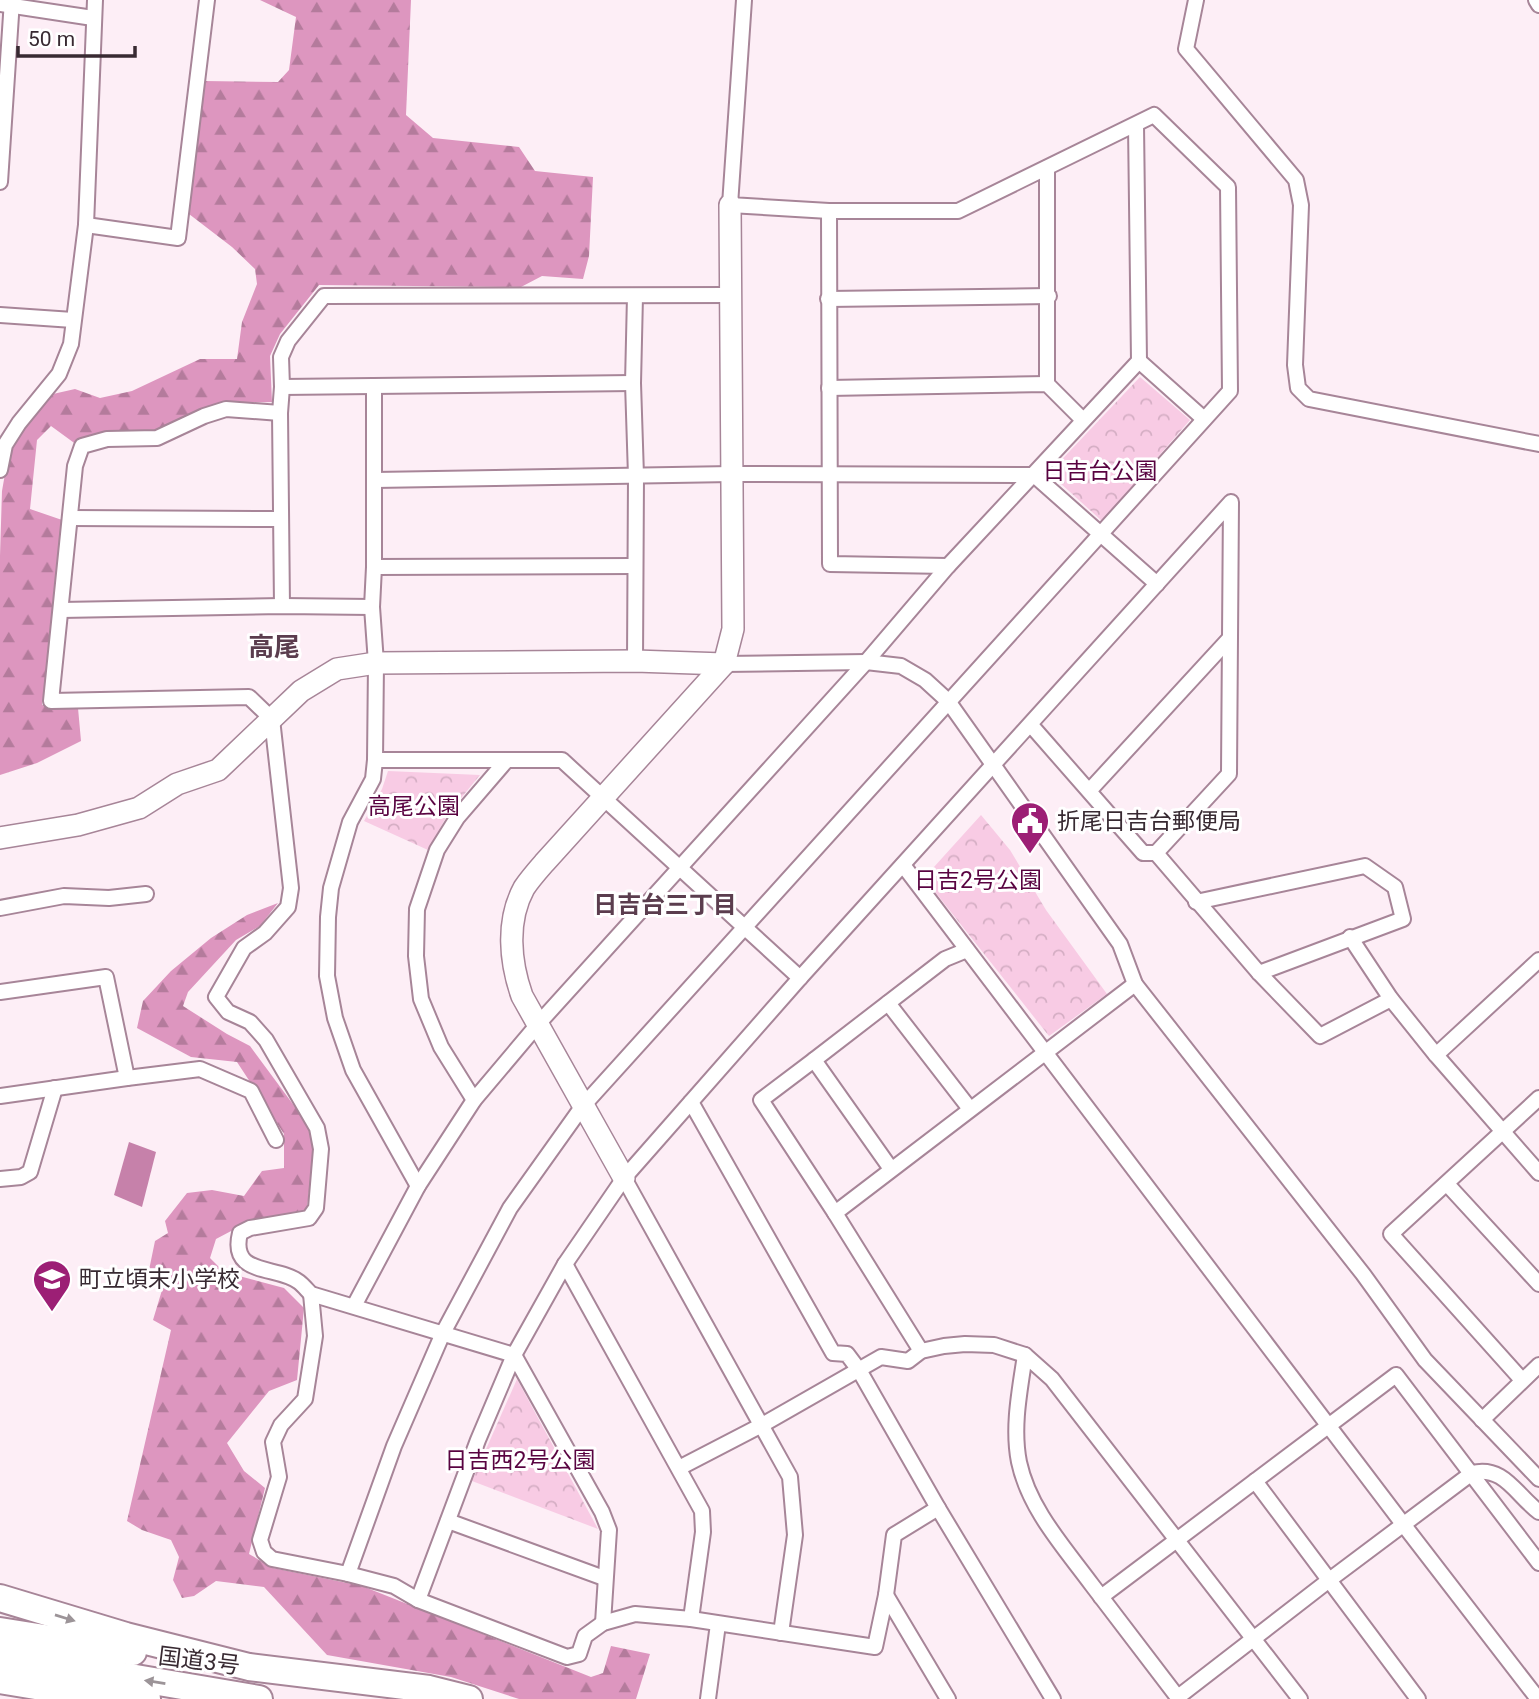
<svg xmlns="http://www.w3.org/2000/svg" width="1539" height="1699" font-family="Roboto,'Noto Sans JP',sans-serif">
<defs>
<pattern id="forest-firs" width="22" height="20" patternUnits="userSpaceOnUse" patternTransform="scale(1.75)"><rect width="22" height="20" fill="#dd96bf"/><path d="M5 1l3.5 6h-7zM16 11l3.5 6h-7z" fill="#b47b9c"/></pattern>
<pattern id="park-crowns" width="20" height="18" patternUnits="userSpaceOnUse" patternTransform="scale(1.75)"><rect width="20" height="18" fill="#f8cbe4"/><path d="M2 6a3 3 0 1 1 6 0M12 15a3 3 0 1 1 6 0" fill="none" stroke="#d5aec4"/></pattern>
</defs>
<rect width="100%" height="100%" fill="#fdeef6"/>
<g fill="url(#forest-firs)">
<polygon points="260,0 411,0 406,115 433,138 519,147 535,171 593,177 589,256 583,279 542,276 521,287 319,285 280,334 270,356 272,402 226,403 205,407 154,433 77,445 51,426 37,440 30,509 65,521 42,705 78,708 81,741 37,763 0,775 0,556 2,491 10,445 38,408 53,394 75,389 100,398 132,391 200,359 237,359 242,322 257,284 255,269 232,247 189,214 204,81 278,82 289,70 296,17"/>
<polygon points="278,903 260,926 236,940 188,992 183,1006 227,1034 250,1046 312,1130 314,1150 307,1208 299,1215 252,1220 216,1239 210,1258 224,1272 284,1288 304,1308 297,1380 269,1391 227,1443 244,1471 265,1488 249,1554 273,1568 362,1586 591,1677 603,1673 611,1646 650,1654 636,1699 519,1699 451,1677 327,1655 264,1587 216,1581 194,1596 182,1598 173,1580 179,1557 171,1540 142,1530 127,1521 171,1330 153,1320 162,1290 149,1270 155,1241 168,1233 165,1221 187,1193 212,1190 244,1196 262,1171 284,1168 284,1134 237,1062 191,1057 137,1028 143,1001 171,971 211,938 247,915"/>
</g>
<g fill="url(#park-crowns)">
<polygon points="1140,377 1190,420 1102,521 1049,473"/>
<polygon points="388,771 480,775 448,814 428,850 364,821 382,789"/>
<polygon points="981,815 1010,850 1046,910 1107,994 1049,1036 924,878"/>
<polygon points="517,1379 598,1529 472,1481"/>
</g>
<polygon fill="#c681aa" points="129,1142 156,1152 142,1207 114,1195"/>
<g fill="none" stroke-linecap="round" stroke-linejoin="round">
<defs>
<g id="street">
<polyline points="1196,0 1186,49 1296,180 1301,205 1295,365 1298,388 1309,399 1539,444"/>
<polyline points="1536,0 1539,5"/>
<polyline points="0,4 93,18"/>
<polyline points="0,182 12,0"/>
<polyline points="829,211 830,564 948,566"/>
<polyline points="86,225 178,238 207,0"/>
<polyline points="635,296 633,383 636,476 635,661"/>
<polyline points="828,299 1049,296"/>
<polyline points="0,315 73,320"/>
<polyline points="1139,361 1204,419"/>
<polyline points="1047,384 1047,168"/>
<polyline points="282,387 633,383"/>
<polyline points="374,387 374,567 372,607 376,663 375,760 373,779 350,822 331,888 328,917 327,976 335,1018 353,1070 418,1186"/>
<polyline points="829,388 1047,384 1083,420"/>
<polyline points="280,413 282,606"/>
<polyline points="0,470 5,445 19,423 59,374 71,344 86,225 95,0"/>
<polyline points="375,480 732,474 1034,475 1157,584"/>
<polyline points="70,518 280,519"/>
<polyline points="374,567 634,566"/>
<polyline points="61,610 282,606 372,607"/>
<polyline points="724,664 866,662 901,666 925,680 948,701 1120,944 1135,984 1363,1274 1425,1360 1539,1479"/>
<polyline points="375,760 562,760 800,978"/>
<polyline points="1090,790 1229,639"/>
<polyline points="1156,853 1259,973 1320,1036 1391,999"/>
<polyline points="903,865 1403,1524 1538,1699"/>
<polyline points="1196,902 1365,866 1395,887 1403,919 1259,973"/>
<polyline points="0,908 64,896 109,898 146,894"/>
<polyline points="1350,937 1391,999 1436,1055 1539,1173"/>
<polyline points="0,992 106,977 127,1078 200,1069 251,1091 276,1140"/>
<polyline points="888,1003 970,1109"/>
<polyline points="1436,1055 1539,960"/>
<polyline points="814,1060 761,1100 835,1213 921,1351"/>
<polyline points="0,1096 127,1078"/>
<polyline points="474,1100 441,1047 421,999 416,956 417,909 437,850 457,818 506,761"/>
<polyline points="691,1102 833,1353 847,1354 859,1370 938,1508 1053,1699"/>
<polyline points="891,1169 814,1060 945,959 967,950"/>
<polyline points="624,1178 790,1477 795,1535 781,1633"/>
<polyline points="0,1179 21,1177 30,1172 55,1088"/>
<polyline points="1447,1184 1539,1284"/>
<polyline points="835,1213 1135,984"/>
<polyline points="565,1264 702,1511 703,1532 691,1619"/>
<polyline points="311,1294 315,1336 305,1399 281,1425 273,1442 279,1477 260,1540 264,1552 272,1559 348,1574 394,1586 418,1600 567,1657 579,1654 585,1636 603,1623 635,1614 691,1619 875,1647 886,1595 894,1535 938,1508"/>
<polyline points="354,1306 418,1186 474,1100 539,1023 866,662 948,566 1139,361 1136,125"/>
<path d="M1025 1355C1020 1389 1012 1427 1019 1462 1029 1509 1064 1547 1092 1585 1121 1623 1150 1661 1179 1699"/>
<polyline points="1522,1380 1391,1234 1539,1098"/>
<polyline points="1482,1420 1539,1365"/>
<polyline points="679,1468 762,1425 881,1357 908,1361 921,1351 944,1346 965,1344 994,1345 1025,1355 1052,1379 1300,1699"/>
<polyline points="1255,1481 1418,1699"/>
<polyline points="448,1521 604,1578"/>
<polyline points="348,1574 394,1446 443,1333 510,1208 582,1107 1230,391 1228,187 1154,115 958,211 829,211 730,205 744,0"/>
<polyline points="886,1595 948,1699"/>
<polyline points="1101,1597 1396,1375 1539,1563"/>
<polyline points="418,1600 478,1440 514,1355 565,1264 624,1178 800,978 1231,502 1229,774 1156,853 1143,853 1030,724"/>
<path d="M603 1623 609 1530 602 1512 514 1355 311 1294C307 1290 303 1285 299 1282 277 1265 229 1277 240 1233L250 1228 309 1218 316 1208 321 1149 317 1128 266 1040 250 1022 228 1012 216 997 244 948 265 933 288 907 291 888 272 719 249 697 51 701 75 466 82 446 107 439 157 438 204 416 226 409 280 413 282 387 281 357 288 341 324 296 731 295"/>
<path d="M1178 1697 1328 1581 1472 1473C1504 1465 1516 1495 1539 1512"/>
<polyline points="708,1699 718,1624"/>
</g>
<g id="secondary">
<polyline points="0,838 78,825 139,808 177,784 218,770 301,691 337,669 376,663 635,661 724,664"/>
<path d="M624 1178 522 996C510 962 506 921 524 888 530 879 538 870 545 862L724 664 733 629 730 205"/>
</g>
<g id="highway">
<polyline points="0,1598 126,1636 249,1667 429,1689 469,1699"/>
<polyline points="0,1631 133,1652"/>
<polyline points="0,1655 259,1699"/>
<polyline points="0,1680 60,1690 147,1699"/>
</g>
</defs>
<use href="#street" stroke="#a78598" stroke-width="18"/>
<use href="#secondary" stroke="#a78598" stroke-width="24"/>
<use href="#highway" stroke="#a78598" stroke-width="30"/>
<use href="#street" stroke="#fff" stroke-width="14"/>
<use href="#secondary" stroke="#fff" stroke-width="21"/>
<use href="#highway" stroke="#fff" stroke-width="26"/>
</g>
<defs><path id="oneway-solid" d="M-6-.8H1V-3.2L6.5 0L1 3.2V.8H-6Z" transform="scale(1.75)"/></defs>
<g fill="#9c9498">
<use href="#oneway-solid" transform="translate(65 1618) rotate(17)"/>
<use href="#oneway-solid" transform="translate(155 1682) rotate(-171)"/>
</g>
<defs>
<symbol id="civic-pin" viewBox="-11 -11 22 30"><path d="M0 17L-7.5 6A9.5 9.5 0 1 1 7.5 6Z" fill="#9c1f75" stroke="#fff"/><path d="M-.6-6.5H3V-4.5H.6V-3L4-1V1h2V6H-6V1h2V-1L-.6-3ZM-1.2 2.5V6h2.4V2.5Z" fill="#fff"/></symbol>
<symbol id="school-pin" viewBox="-11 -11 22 30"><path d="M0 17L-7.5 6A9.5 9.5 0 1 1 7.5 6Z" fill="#9c1f75" stroke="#fff"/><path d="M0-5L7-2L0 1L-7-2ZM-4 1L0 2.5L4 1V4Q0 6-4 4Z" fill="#fff"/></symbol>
</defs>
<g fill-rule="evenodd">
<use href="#civic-pin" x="1008" y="799" width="44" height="60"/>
<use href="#school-pin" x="30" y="1257" width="44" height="60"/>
</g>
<g text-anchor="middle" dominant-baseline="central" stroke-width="6" stroke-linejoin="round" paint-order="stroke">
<g font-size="23" fill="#590341" stroke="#fff">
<text x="1100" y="471">日吉台公園</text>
<text x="414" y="806">高尾公園</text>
<text x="978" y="880">日吉2号公園</text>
<text x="520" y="1460">日吉西2号公園</text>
</g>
<g font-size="23" fill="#382a32" stroke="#fff" text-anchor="start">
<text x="1057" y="821">折尾日吉台郵便局</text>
<text x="79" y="1279">町立頃末小学校</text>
</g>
<g font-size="23" fill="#382a32" stroke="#fff">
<text transform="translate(199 1661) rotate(7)">国道3号</text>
</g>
<g font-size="24" font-weight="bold" fill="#5b3d4e" stroke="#fff">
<text x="665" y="905">日吉台三丁目</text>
</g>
<g font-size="26" font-weight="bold" fill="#5b3d4e" stroke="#fff">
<text x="274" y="647">高尾</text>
</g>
</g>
<path d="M18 46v10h117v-10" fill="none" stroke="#382a32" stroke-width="3.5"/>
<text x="28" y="46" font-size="21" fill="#382a32" stroke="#ffffff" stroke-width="5" paint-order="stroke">50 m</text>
</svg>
